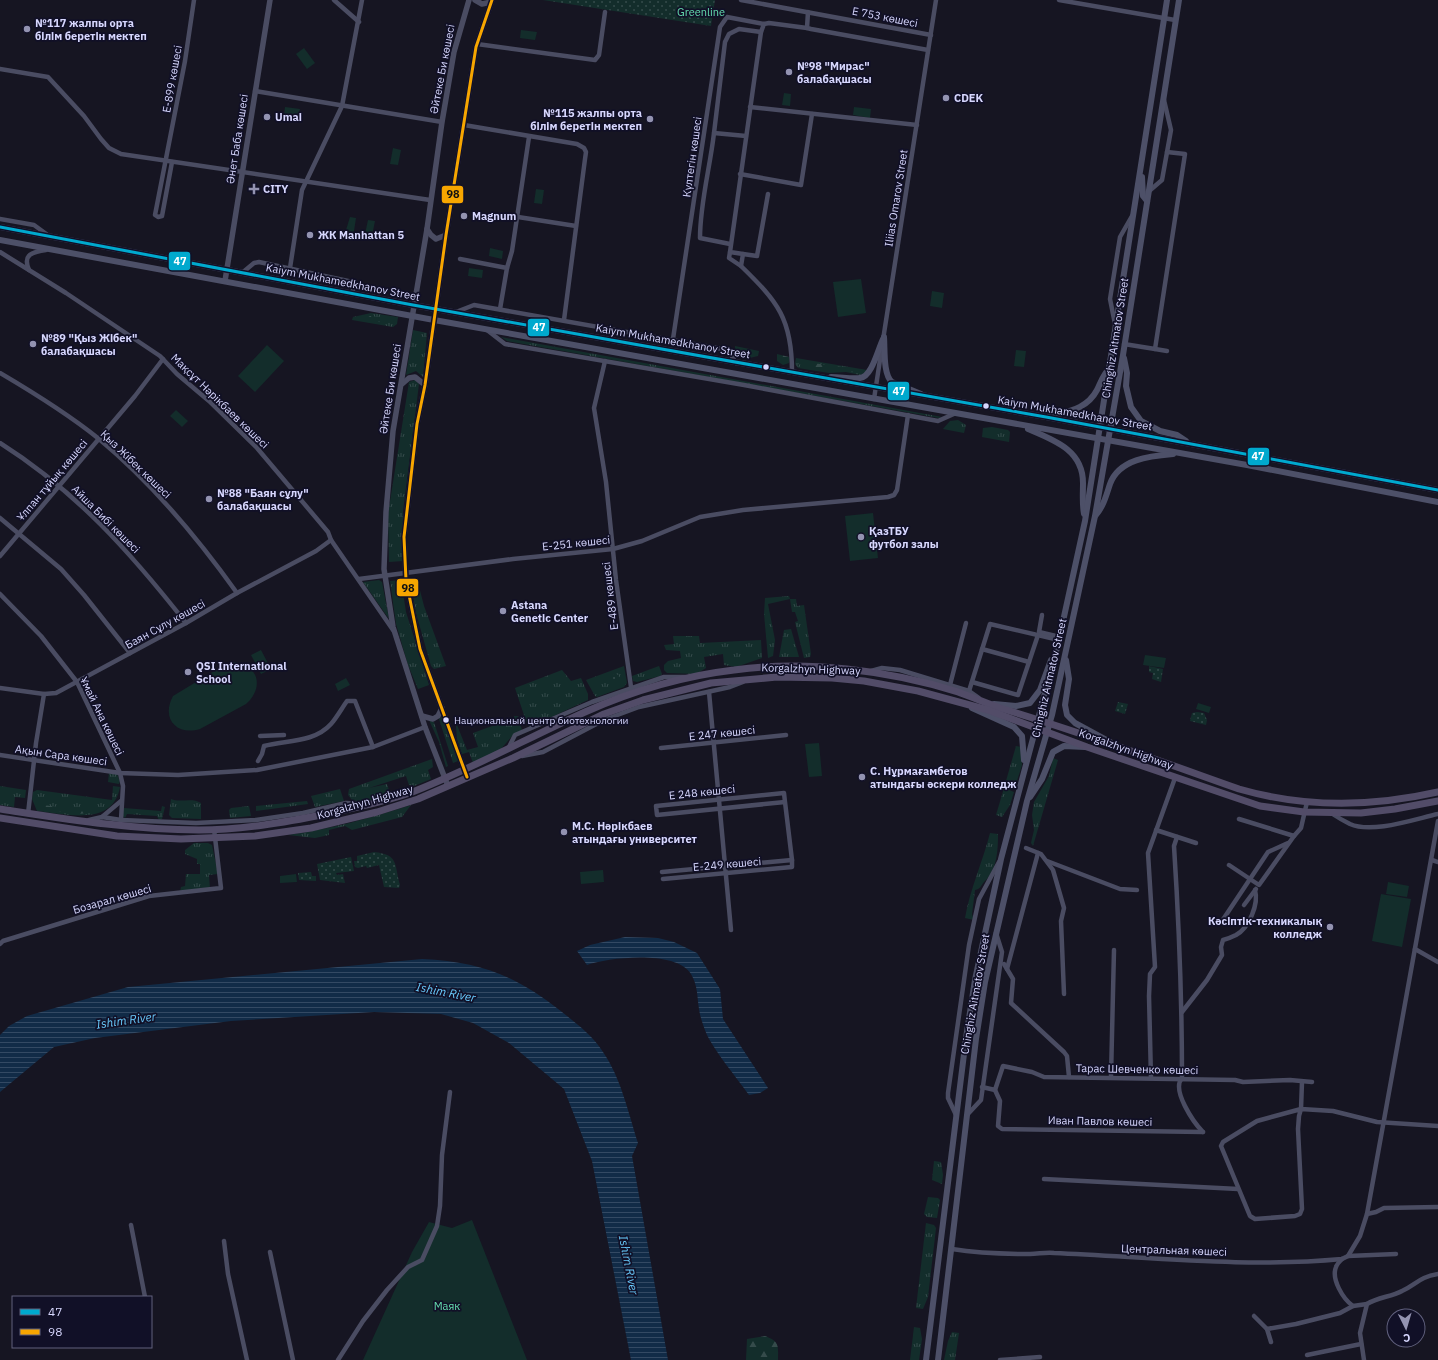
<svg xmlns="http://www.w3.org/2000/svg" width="1438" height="1360" font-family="'IBM Plex Sans',sans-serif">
<defs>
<pattern id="grass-tufts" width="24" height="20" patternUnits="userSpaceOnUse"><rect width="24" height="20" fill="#132d2b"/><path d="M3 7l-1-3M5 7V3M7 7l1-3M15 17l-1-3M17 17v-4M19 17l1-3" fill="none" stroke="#354b4b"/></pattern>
<pattern id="forest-firs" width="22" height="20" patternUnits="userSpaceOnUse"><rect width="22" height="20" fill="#132d2b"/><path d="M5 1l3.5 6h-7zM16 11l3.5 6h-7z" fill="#354b4b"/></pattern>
<pattern id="park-dots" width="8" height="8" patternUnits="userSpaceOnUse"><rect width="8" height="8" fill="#132d2b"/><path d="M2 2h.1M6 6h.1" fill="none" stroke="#354b4b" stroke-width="1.8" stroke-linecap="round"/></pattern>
<pattern id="water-rules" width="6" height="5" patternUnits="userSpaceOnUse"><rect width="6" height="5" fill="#112b47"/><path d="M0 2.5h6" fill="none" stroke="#334963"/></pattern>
</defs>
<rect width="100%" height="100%" fill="#161522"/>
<g fill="url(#grass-tufts)">
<polygon points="371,313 398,317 397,324 393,327 352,320 353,317"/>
<polygon points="413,330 427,333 423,377 416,371 406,375"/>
<polygon points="501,337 942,417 939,418 507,341"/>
<polygon points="796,358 867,370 867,372 860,375 846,372 829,373 798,368 795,364"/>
<polygon points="415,380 419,384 403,511 403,561 389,562 388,514 409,382"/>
<polygon points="958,420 966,425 964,433 943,429 950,421"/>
<polygon points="992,427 1008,430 1010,432 1009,442 982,437 983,428"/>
<polygon points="417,579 424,606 446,666 434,669 431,666 416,613 410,580"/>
<polygon points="379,580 382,582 389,619 363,582"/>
<polygon points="401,580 406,612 429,685 418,689 408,665 396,624 390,581"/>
<polygon points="789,596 790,599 796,599 797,606 804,605 811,654 810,657 804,658 795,622 798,621 795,612 792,612 790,599 768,604 775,640 773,656 768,658 764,614 765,598"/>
<polygon points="791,629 799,657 779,657 784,630"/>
<polygon points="673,636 699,636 700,643 761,640 762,658 736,667 724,665 723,654 704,657 706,668 696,674 667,673 664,670 664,665 668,661 681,658 680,651 666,650 664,645 674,644"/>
<polygon points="624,666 627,683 624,687 597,697 595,696 586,680"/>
<polygon points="659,666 662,674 660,676 637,682 633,681 632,676"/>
<polygon points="562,670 571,681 581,678 588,694 588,700 530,727 527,724 515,688"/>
<polygon points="442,716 458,761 453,763 439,719"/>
<polygon points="514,716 518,716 522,730 513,735 500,750 473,763 469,752 462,754 457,739 456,726 457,725 467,750 478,747 473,733 514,718"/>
<polygon points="429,720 434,722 448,766 446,767 439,742"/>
<polygon points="1016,746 1021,747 1022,765 1016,784 1006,781"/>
<polygon points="1053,758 1058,760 1033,846 1031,843 1034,830 1032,815 1034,802 1049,776"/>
<polygon points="432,759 433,767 428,770 431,779 414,786 409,785 406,776 369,788 387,784 390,793 368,803 352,800 348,795 349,789"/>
<polygon points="109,773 117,774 120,781 119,784 108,782"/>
<polygon points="0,786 26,790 25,798 15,797 14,807 0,805"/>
<path d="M113 786 120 787C113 827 66 814 37 811L32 799 33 792 37 790 112 800Z"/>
<polygon points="1004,788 1014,792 1010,805 1002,817 996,815"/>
<polygon points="340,789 344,801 315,807 311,796"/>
<path d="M171 799C180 803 192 797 201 803V819L172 818 169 815Z"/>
<polygon points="307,801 308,804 256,811 256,806"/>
<polygon points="123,802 124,808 161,811 162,806 165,807 162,819 159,820 157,816 127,814 125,818 123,816"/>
<path d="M411 805 402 817 352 830 345 826 329 830V835L315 838 288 835C331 829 371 818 411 805Z"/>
<polygon points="249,806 251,816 230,818 229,810 231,808"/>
<path d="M990 833 998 834C998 851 997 870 984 882 981 885 981 889 975 890L972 914 974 920 965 918C970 889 983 861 990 833Z"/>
<polygon points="194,843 208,843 212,845 218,874 209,875 210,889 180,892 181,887 185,886 186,874 200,874 200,864 197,864 197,859 185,854 185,850"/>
<polygon points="934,1161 941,1162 943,1175 942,1184 932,1180"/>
<polygon points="928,1197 938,1198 940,1200 937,1218 927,1217 924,1214"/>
<polygon points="926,1223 934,1225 936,1228 928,1297 923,1309 916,1308"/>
<polygon points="914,1327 920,1328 922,1339 919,1360 910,1360"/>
<polygon points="952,1332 959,1333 955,1360 944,1360 948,1341"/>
</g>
<g fill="url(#forest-firs)">
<polygon points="370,316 389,319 387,323 364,320"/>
<path d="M735 346 759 351 758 356C750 358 742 361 735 354Z"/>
<polygon points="777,354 789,357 789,363 783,365 777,361"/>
<path d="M798 361 864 370 863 372C841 373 819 369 798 364Z"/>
<polygon points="1048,781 1050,782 1037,826 1035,823"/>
<polygon points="43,805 95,812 79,814 42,809"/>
<path d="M765 1336C780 1342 778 1345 778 1360H746L747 1339Z"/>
</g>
<g fill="url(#park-dots)">
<polygon points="543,0 715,0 711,26"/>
<polygon points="1149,666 1163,669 1161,682 1152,679 1153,673 1149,672"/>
<polygon points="618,673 619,678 609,681 607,676"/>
<polygon points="1118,702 1128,704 1125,714 1115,711"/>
<polygon points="1197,712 1204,713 1207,720 1206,725 1190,721 1192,713"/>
<path d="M374 852C399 855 394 863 400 885L399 888 384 887 379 865 367 868 366 866 358 868 355 867 354 861H357V856Z"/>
<polygon points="351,857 354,871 336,873 337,875 343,874 345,883 320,880 317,864"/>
<polygon points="311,872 312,876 316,876 316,881 299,880 298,873"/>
</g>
<g fill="#132d2b">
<polygon points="521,30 537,32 535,40 520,38"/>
<polygon points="304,48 315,63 307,69 296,54"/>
<polygon points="784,93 791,94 790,106 782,105"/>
<polygon points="285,107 300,109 298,118 284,116"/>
<polygon points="854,107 871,109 870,118 853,115"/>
<polygon points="393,148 401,150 398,165 390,164"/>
<polygon points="536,189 544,190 542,204 534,203"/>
<polygon points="350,217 356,218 354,231 352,233 346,230"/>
<polygon points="368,220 375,221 372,236 365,234"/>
<polygon points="490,248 503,251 502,259 489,256"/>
<polygon points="469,268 483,270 482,278 468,276"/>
<polygon points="861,279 866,313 838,317 833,282"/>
<polygon points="932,291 944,293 942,308 930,306"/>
<polygon points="267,345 284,361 255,392 238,376"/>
<polygon points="1016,350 1026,351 1024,367 1014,366"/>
<polygon points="176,410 188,421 182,427 170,416"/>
<polygon points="873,513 878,558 850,561 845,516"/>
<polygon points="261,650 271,669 261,674 251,655"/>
<polygon points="1145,655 1166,658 1164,668 1143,665"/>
<path d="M233 662C258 664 265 687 246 704L200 729C176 736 161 718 173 696L224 665Z"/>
<polygon points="346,678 350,685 338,691 335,684"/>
<polygon points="1198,703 1211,707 1209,713 1196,709"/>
<polygon points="819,743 822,776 809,777 805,744"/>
<polygon points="603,870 604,882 581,884 580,872"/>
<polygon points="296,874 297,882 280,883 280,876"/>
<polygon points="1388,882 1409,886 1407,897 1386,894"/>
<polygon points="1381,894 1411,899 1402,947 1372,941"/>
<polygon points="472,1220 527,1360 363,1360 412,1252 429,1222 452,1228"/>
</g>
<g fill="url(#water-rules)">
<path d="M625 937 658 938 674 942 697 953 720 989 723 1019 768 1088 760 1093 749 1095C737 1078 716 1053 707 1035 704 1028 700 1017 699 1009 697 996 698 986 691 974 677 950 609 957 587 965L577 951 590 945Z"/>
<path d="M422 959C481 962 515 975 562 1012 576 1023 593 1036 603 1052 621 1078 628 1112 638 1143L632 1156 668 1360H631L592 1161 564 1089 509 1043 473 1023 441 1014 374 1012 231 1021 95 1038 54 1047 0 1092V1035L9 1026 27 1016 128 987Z"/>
</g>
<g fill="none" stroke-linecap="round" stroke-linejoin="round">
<g stroke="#4a4c62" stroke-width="4.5">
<polyline points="334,0 359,22"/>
<polyline points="741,0 931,35"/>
<polyline points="1059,0 1175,20"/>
<polyline points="808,12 807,28 811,29 928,50"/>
<polyline points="477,44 595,60 599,55 605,12"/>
<polyline points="0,69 48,77 84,116 101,139 109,148 121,154 430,200"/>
<polyline points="255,91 442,122"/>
<polyline points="750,107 917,125"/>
<polyline points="464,125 577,144 584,148 586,152 585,159 564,320"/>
<polyline points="714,133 725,42 729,34 739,29 761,32"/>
<polyline points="172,162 162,216 158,217 155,215 185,61 194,0"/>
<polyline points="740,174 801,185 812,114"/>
<polyline points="1148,192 1162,180 1171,130 1164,100"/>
<polyline points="518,217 576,226"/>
<polyline points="0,219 34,225 49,236"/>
<path d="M730 244 700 238C700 203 710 168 714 133L746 136"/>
<polyline points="0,252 66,293 160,356 177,374 209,401 257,448 328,532 331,540 393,630"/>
<polyline points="730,252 729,258 741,266"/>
<polyline points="743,254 757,256 768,194"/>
<polyline points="460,259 507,268 500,309"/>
<polyline points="290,268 302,190 342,106 362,0"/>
<polyline points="507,268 512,251 529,137"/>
<path d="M29 270C22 254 33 252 46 250"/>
<polyline points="242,273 254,263 259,262 348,281 353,288 353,294"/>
<polyline points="456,312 474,305 728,350 736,363"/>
<polyline points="1115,324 1110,299 1120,237 1132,216"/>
<polyline points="487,330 505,344 744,385 938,421 956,413"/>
<polyline points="673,339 720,27 727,17 764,24"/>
<polyline points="883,340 936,0"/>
<polyline points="1124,344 1155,349 1185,154 1167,152"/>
<polyline points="1155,349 1167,351"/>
<polyline points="605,361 594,408 606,482 616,580 631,687"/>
<path d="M792 372C792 319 778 302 741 266L743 254 730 252 761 32 764 24 769 23 807 28"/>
<path d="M0 373C34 393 68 414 99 439 152 483 197 537 237 593"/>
<polyline points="874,399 882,347"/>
<path d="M0 443C76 491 131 553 186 623"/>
<polyline points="0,518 61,569 84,595 130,653"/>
<polyline points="0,556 135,396 163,359"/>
<polyline points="359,579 513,559 613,549 642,541 700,517 743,510 888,497 894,495 897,490 908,415"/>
<polyline points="0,594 41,636 77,682 120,773 123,786 121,820"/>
<polyline points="1042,615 1039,632 1060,637"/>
<polyline points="982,649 1029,662"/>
<polyline points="871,671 882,668 900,670 969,691 979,698"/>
<polyline points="972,682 1018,695 1038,635"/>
<polyline points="950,685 966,623"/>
<polyline points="0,688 44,694 56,693 186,623 237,593 316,551 331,540"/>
<polyline points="969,691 990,624 1059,640"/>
<polyline points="709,692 731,930"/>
<polyline points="260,736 284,735"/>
<polyline points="661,748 786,735"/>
<polyline points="508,749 515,735 592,702 664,677 685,677"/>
<polyline points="0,755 120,773 178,775 257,770 373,747 425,727"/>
<polyline points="522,756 543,752 604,720 639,707 730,687 743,682"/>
<path d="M258 761 262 754 264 746C286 740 314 743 331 724 337 717 342 708 347 701H355L373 747"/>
<path d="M1331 813C1337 817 1344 821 1350 824 1372 834 1415 819 1438 814"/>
<polyline points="28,814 36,743 44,694"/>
<polyline points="102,817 121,801"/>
<polyline points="1239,819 1294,836 1301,828 1307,802"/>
<polyline points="89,820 102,817 121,820 196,823 256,820 303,813 346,803 363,804"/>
<polyline points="1156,830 1196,843"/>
<path d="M1177 837 1174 846C1179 924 1182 1001 1182 1078 1171 1090 1194 1123 1203 1132"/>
<polyline points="1026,848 1041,854 1053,870 1064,908 1061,921 1064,994"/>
<polyline points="1432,860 1438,862"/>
<polyline points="1047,861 1120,889 1137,890"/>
<polyline points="1229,865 1259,885 1294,836"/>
<polyline points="662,872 792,860"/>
<polyline points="663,879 792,867 792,860 785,802 784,793 656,806 657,815 785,802"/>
<polyline points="1244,905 1256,889"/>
<polyline points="1222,921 1268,852 1288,843"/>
<polyline points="0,944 3,941 149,896 221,888 214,829"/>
<polyline points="1415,949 1438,962"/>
<polyline points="1004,964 1013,979 1011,1003 1064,1052 1067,1056 1069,1077"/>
<polyline points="1007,969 1038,853"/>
<path d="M1182 1012 1207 980 1222 955 1221 947 1223 940C1227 939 1232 937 1236 935 1249 928 1259 904 1255 890"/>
<polyline points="1111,1077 1114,950"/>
<polyline points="1151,1078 1149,996 1150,974 1155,967 1148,853 1175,778"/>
<polyline points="1302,1082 1301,1109 1299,1116 1298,1129 1302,1209 1300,1214 1295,1216 1255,1219 1250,1216 1221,1146 1223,1142 1257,1121 1301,1109 1333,1111 1377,1122 1438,1126"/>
<polyline points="982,1087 995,1090 1003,1066 1032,1072 1044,1077 1235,1080 1243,1082 1290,1080 1312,1082"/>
<polyline points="995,1090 1000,1101 998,1126 1002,1129 1203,1132"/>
<polyline points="956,1115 948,1098 948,1093 969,945 979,899 999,862"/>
<polyline points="967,1115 981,1100 1002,952 996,933"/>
<polyline points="1044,1179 1238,1189"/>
<polyline points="1367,1214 1376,1212 1384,1208 1438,1207"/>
<polyline points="131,1225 145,1297"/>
<polyline points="224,1241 228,1274 247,1360"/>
<path d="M952 1249C977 1253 1004 1254 1030 1254 1038 1254 1046 1252 1054 1253 1150 1257 1246 1268 1342 1259L1348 1256 1396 1254"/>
<polyline points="270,1252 293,1360"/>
<polyline points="1348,1256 1360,1236 1367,1214 1438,821"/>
<path d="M1342 1259C1340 1261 1337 1264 1336 1267 1331 1279 1343 1299 1353 1306"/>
<polyline points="1254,1316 1267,1329"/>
<polyline points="1271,1342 1267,1329 1296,1324 1340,1313 1353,1306 1367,1304"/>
<polyline points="1307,1355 1361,1344"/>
<polyline points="338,1360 363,1321 387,1290 408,1267 422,1260 437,1226 440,1206 442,1155 450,1092"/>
<polyline points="1000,1360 1040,1357"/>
<path d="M1364 1360 1360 1333 1367 1304C1378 1297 1391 1297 1402 1291 1417 1284 1419 1277 1438 1274"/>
</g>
<g stroke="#4a4c62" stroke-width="5.5">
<polyline points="475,0 482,4 491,2"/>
<polyline points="427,229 431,235 436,239 446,235"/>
<polyline points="225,281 270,0"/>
<polyline points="402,384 409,378 415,377 425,385"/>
<polyline points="422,716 433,719 438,716 442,708"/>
<polyline points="467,777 420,649 406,580 404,537 417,424 425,385 446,235 476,47 492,0"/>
<polyline points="448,786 425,727 393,627 384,569 386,512 393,431 427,229 442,122 454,52 469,0"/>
</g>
<g stroke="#4d5068" stroke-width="6">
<polyline points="1142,177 1143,196 1147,201"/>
<polyline points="0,227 413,305 1046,417 1438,490"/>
<polyline points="0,240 434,320 1247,465 1438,502"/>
<path d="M884 337C885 349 883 375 892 382L921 394"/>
<polyline points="1124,358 1127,373 1126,386 1131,407 1141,421 1160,431 1177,435 1186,441"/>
<path d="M831 377C841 377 851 379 860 378 872 377 878 349 883 339"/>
<path d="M1050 416C1069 411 1087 409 1097 390 1101 382 1103 374 1110 368"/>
<path d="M1028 429C1054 440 1083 450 1083 483 1083 494 1082 503 1084 514"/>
<path d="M1096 515C1104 505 1106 496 1110 484 1119 459 1150 456 1173 454"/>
<polyline points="1066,660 1069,679 1065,705 1067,715 1075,723 1110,742"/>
<polyline points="994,704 1016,706 1030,703 1040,690 1051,660"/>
<polyline points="972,708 1014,727 1022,736 1024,760"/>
<polyline points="1030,797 1042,779 1053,752 1064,746 1085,747"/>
<polyline points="926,1360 966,1038 975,980 1001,859 1058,644 1085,521 1167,0"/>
<polyline points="938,1360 976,1039 985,982 1027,801 1052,715 1095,516 1123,355 1179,0"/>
</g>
<g stroke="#524c68" stroke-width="7">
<path d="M0 809C66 819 133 830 199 830 242 830 286 822 327 814 357 807 386 802 415 791 473 768 528 738 585 712 632 691 683 676 734 670 805 660 889 670 958 692 972 697 986 703 1000 708 1081 732 1160 761 1239 789 1305 808 1372 807 1438 792"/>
<polyline points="0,818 117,836 181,839 255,836 311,828 377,812 418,799 513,758 604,714 643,700 711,683 777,677 832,678 864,681 918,691 988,710 1087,747 1260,806 1304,812 1361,813 1395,809 1438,801"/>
</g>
<defs>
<polyline id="bus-1" points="0,227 413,305 1046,417 1438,490"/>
<polyline id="bus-2" points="467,777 420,649 406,580 404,537 417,424 425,385 446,235 476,47 492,0"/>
</defs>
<use href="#bus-1" stroke="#111027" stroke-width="6"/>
<use href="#bus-2" stroke="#111027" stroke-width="6"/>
<use href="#bus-1" stroke="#00a9ce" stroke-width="3"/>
<use href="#bus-2" stroke="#f7a600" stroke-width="3"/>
</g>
<g fill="#9393b1" stroke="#111027" stroke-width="1.5">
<circle cx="27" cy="29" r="4"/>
<circle cx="789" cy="72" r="4"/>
<circle cx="946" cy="98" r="4"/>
<circle cx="267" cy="117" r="4"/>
<circle cx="650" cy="119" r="4"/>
<path d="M252 183h4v4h4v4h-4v4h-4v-4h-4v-4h4z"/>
<circle cx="464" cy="216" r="4"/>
<circle cx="310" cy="235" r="4"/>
<circle cx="33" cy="344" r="4"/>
<circle cx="209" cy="499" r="4"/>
<circle cx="861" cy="537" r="4"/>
<circle cx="503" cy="611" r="4"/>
<circle cx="188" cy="672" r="4"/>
<circle cx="862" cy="777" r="4"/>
<circle cx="564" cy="832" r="4"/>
<circle cx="1330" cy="927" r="4"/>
</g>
<g fill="#d7d7fe" stroke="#111027" stroke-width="1.5">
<circle cx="766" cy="367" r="3.5"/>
<circle cx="986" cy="406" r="3.5"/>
<circle cx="446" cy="720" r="3.5"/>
</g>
<g text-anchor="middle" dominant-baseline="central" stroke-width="3.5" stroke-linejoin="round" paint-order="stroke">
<g font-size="10" fill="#d7d7fe" stroke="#111027" text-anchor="start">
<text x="454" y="720">Национальный центр биотехнологии</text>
</g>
<g font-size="11" fill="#64ddaf" stroke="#111027">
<text x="701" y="12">Greenline</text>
<text x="447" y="1306">Маяк</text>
</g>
<g font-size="11" fill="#d7d7fe" stroke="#111027">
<text transform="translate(885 17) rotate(11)">Е 753 көшесі</text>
<text transform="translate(442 69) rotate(-79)">Әйтеке Би көшесі</text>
<text transform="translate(172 79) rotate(-80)">Е-899 көшесі</text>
<text transform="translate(237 139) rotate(-81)">Әнет Баба көшесі</text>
<text transform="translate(692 157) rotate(-82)">Күлтегін көшесі</text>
<text transform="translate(896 198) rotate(-81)">Iliias Omarov Street</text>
<text transform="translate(343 282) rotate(11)">Kaiym Mukhamedkhanov Street</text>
<text transform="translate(1115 338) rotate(-81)">Chinghiz Aitmatov Street</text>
<text transform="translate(673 341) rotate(10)">Kaiym Mukhamedkhanov Street</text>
<text transform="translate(390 389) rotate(-81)">Әйтеке Би көшесі</text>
<text transform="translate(220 401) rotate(44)">Мақсұт Нәрікбаев көшесі</text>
<text transform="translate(1075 413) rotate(10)">Kaiym Mukhamedkhanov Street</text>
<text transform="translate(136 464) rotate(44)">Қыз Жібек көшесі</text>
<text transform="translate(52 480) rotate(-50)">Ұлпан тұйық көшесі</text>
<text transform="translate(106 519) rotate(45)">Айша Бибі көшесі</text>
<text transform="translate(576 543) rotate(-6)">Е-251 көшесі</text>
<text transform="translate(610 596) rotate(-97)">Е-489 көшесі</text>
<text transform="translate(165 624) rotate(-29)">Баян Сұлу көшесі</text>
<text transform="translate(811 669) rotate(2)">Korgalzhyn Highway</text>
<text transform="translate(1049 678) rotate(-77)">Chinghiz Aitmatov Street</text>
<text transform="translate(102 716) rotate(64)">Ұмай Ана көшесі</text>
<text transform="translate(722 733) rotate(-6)">Е 247 көшесі</text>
<text transform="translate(1126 749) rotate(20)">Korgalzhyn Highway</text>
<text transform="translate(61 755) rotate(8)">Ақын Сара көшесі</text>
<text transform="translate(702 792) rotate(-6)">Е 248 көшесі</text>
<text transform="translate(365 802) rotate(-16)">Korgalzhyn Highway</text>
<text transform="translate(727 864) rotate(-5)">Е-249 көшесі</text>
<text transform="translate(112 899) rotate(-16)">Бозарал көшесі</text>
<text transform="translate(975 994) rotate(-80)">Chinghiz Aitmatov Street</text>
<text transform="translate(1137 1069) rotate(1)">Тарас Шевченко көшесі</text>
<text transform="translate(1100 1121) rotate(1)">Иван Павлов көшесі</text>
<text transform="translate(1174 1250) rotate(2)">Центральная көшесі</text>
</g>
<g font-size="11" font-weight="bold" fill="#d7d7fe" stroke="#111027" text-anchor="start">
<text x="35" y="23">№117 жалпы орта<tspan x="35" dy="13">білім беретін мектеп</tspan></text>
<text x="797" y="66">№98 "Мирас"<tspan x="797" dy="13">балабақшасы</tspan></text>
<text x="954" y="98">CDEK</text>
<text x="642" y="113" text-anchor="end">№115 жалпы орта<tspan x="642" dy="13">білім беретін мектеп</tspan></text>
<text x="275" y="117">Umai</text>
<text x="263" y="189">CITY</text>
<text x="472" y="216">Magnum</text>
<text x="318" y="235">ЖК Manhattan 5</text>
<text x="41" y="338">№89 "Қыз Жібек"<tspan x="41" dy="13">балабақшасы</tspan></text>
<text x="217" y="493">№88 "Баян сұлу"<tspan x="217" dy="13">балабақшасы</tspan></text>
<text x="869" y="531">ҚазТБУ<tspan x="869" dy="13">футбол залы</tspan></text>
<text x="511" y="605">Astana<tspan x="511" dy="13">Genetic Center</tspan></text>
<text x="196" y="666">QSI International<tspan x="196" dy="13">School</tspan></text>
<text x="870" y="771">С. Нұрмағамбетов<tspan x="870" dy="13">атындағы әскери колледж</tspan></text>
<text x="572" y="826">М.С. Нәрікбаев<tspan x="572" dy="13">атындағы университет</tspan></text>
<text x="1322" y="921" text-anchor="end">Кәсіптік-техникалық<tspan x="1322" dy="13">колледж</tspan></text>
</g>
<g font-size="12" font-style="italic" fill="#68c9fb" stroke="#111027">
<text transform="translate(446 992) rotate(11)">Ishim River</text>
<text transform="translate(126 1020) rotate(-8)">Ishim River</text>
<text transform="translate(629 1265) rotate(79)">Ishim River</text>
</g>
</g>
<g stroke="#111027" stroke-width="1.5">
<rect x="441" y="185" width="23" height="19" rx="4" fill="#f7a600"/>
<rect x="168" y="251" width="23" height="20" rx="4" fill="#00a9ce"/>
<rect x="527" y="318" width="23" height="19" rx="4" fill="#00a9ce"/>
<rect x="887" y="381" width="23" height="20" rx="4" fill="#00a9ce"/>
<rect x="1247" y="447" width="23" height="19" rx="4" fill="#00a9ce"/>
<rect x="396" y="578" width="23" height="19" rx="4" fill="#f7a600"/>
</g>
<g font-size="11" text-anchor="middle" font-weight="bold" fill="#fff">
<text x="180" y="265">47</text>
<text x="539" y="331">47</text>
<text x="899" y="395">47</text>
<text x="1258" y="460">47</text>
</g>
<g font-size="11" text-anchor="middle" font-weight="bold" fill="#111">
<text x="453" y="198">98</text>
<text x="408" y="592">98</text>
</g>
<rect x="12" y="1296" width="140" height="52" fill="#111027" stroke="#60607d"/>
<rect x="20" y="1309" width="20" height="6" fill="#00a9ce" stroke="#60607d"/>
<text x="48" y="1316" font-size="12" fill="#d7d7fe">47</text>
<rect x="20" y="1329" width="20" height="6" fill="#f7a600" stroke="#60607d"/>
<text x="48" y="1336" font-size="12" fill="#d7d7fe">98</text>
<g transform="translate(1406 1328) rotate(175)"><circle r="19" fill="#111027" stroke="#60607d"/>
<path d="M0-3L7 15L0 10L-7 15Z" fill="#9393b1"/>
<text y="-6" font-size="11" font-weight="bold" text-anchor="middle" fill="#d7d7fe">С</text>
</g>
</svg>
